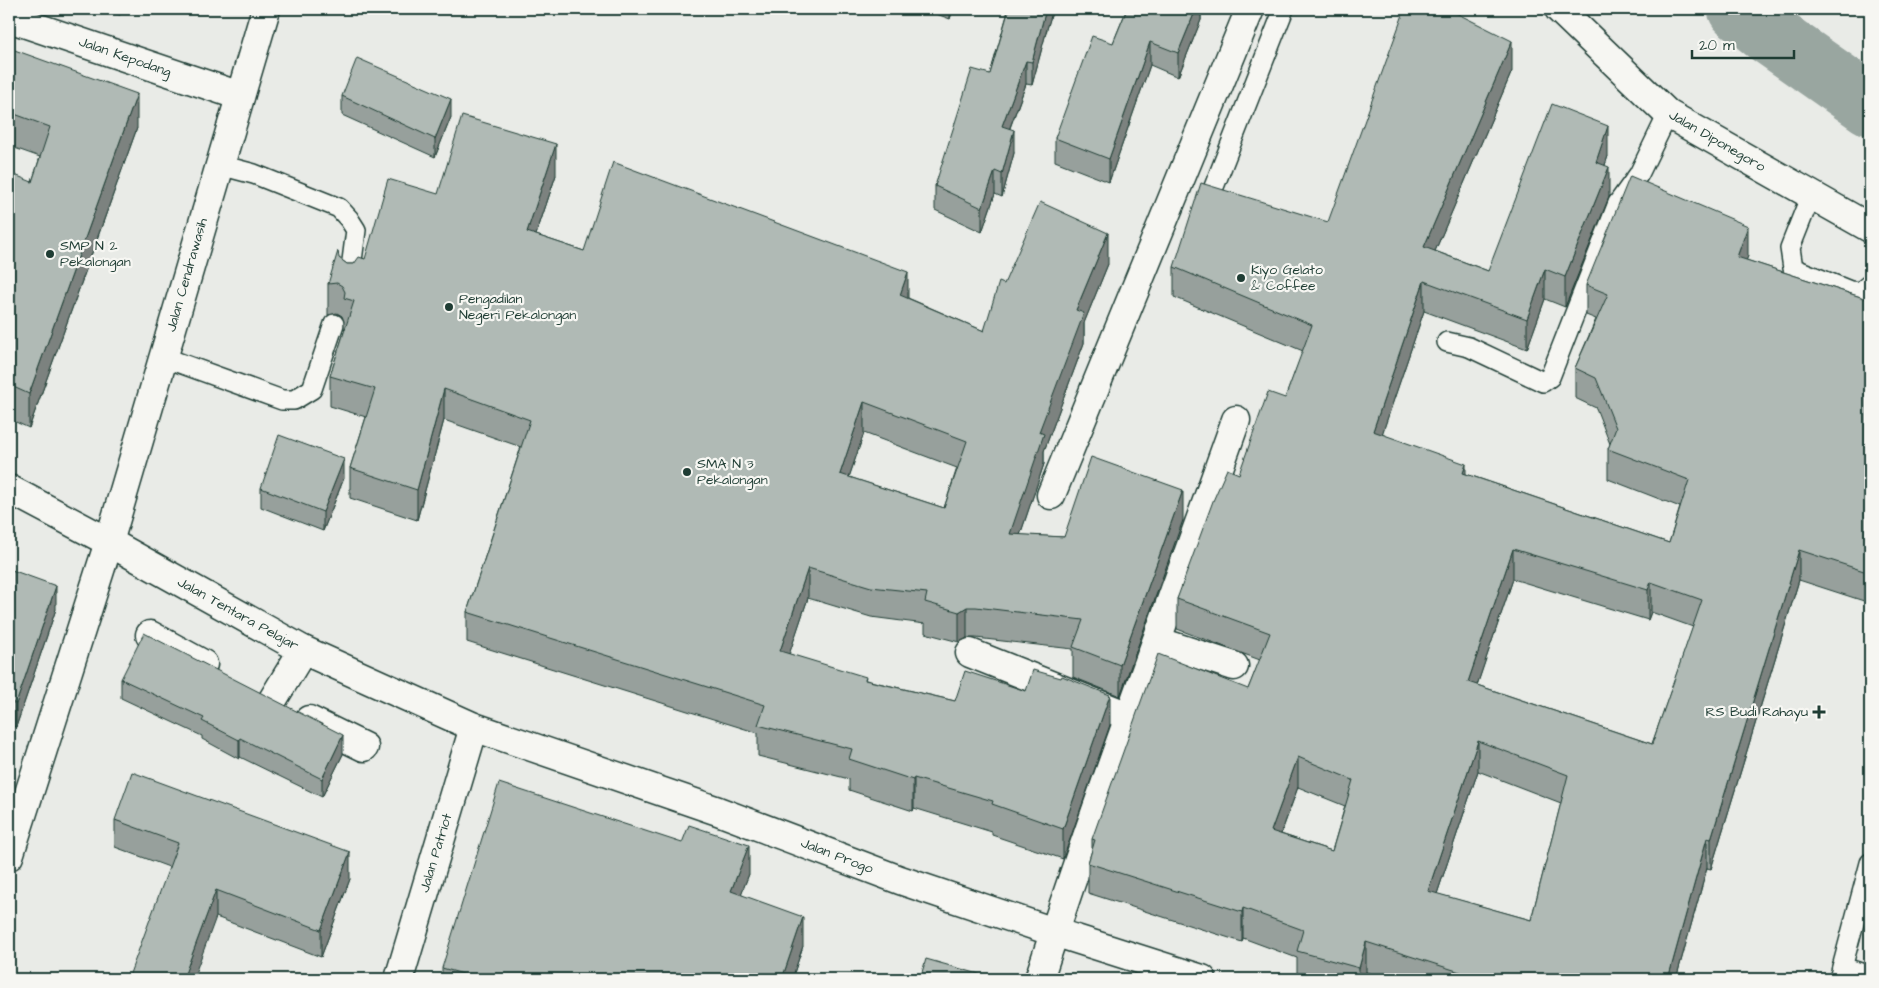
<svg xmlns="http://www.w3.org/2000/svg" width="1879" height="988" font-family="'Architects Daughter',sans-serif">
<rect width="100%" height="100%" fill="#e9ebe7"/>
<filter id="ink" filterUnits="userSpaceOnUse"><feTurbulence type="fractalNoise" baseFrequency=".02" numOctaves="2"/><feDisplacementMap in="SourceGraphic" scale="10" xChannelSelector="R" yChannelSelector="G"/><feConvolveMatrix kernelMatrix="1 2 1 2 8 2 1 2 1" color-interpolation-filters="sRGB"/></filter>
<g filter="url(#ink)">
<g fill="none" stroke-linecap="round" stroke-linejoin="round">
<polyline stroke="#99a6a0" stroke-width="61" points="1738,9 1766,32 1870,105"/>
<defs>
<g id="service">
<polyline points="220,165 254,174 339,208 349,219 356,230 349,284"/>
<polyline points="1811,195 1790,248 1793,268 1850,291 1860,292 1870,284"/>
<polyline points="1210,197 1284,9"/>
<polyline points="1447,342 1469,347 1543,382 1550,377 1618,203 1639,174 1668,114"/>
<polyline points="163,357 282,400 294,400 312,389 334,324"/>
<polyline points="1842,967 1870,976"/>
<polyline points="1839,979 1870,863"/>
</g>
<g id="minor">
<polyline points="9,18 240,96"/>
<polyline points="1051,495 1250,9"/>
<polyline points="150,635 203,664"/>
<polyline points="1157,641 1234,666"/>
<polyline points="970,653 1128,716"/>
<polyline points="272,701 303,650"/>
<polyline points="309,720 364,747"/>
<polyline points="9,856 109,542"/>
<path d="M1039 979C1100 791 1170 606 1236 420"/>
</g>
<g id="tertiary">
<polyline points="9,489 109,542 303,650 474,727 718,811 900,880 1054,932 1202,979"/>
<polyline points="109,542 266,9"/>
<polyline points="399,979 474,727"/>
</g>
<polyline id="primary" points="1559,9 1668,114 1870,228"/>
</defs>
<use href="#service" stroke="#1f3d34" stroke-width="22"/>
<use href="#minor" stroke="#1f3d34" stroke-width="31"/>
<use href="#tertiary" stroke="#1f3d34" stroke-width="31"/>
<use href="#primary" stroke="#1f3d34" stroke-width="31"/>
<use href="#service" stroke="#f6f6f2" stroke-width="19"/>
<use href="#minor" stroke="#f6f6f2" stroke-width="28"/>
<use href="#tertiary" stroke="#f6f6f2" stroke-width="28"/>
<use href="#primary" stroke="#f6f6f2" stroke-width="28"/>
</g>
<g fill="#97a09c" stroke="#1f3d34" fill-rule="evenodd">
<polygon points="99,9 121,9 120,15"/>
<polygon points="923,9 953,9 950,19"/>
<polygon points="1007,9 1053,9 1047,29 1032,85 1026,84 1010,128 1014,153 1002,197 995,194 982,232 935,210 935,186 990,74 1007,15"/>
<polygon points="1119,9 1201,9 1201,20 1178,77 1150,65 1109,182 1055,161 1055,138 1113,43 1126,11"/>
<polygon points="9,48 137,128 29,428 9,419 9,192 32,182 40,157 9,146"/>
<path d="M1512 71 1435 251 1488 271 1608 156 1605 165 1609 197 1565 307 1545 299 1527 349 1424 311 1382 434 1466 474 1669 543 1680 507 1608 479V449L1610 444 1596 408 1575 398V368L1596 319 1586 315V285L1748 256 1746 260 1870 300V603L1799 580 1711 869 1707 868 1676 979H1388L1366 972 1364 979H1297V958L1243 938 1242 942 1088 893V863L1092 850V839L1248 689 1260 660 1177 629V599L1239 474 1285 398 1303 351 1174 297V267L1328 222ZM1513 579 1648 620 1651 612 1693 627 1652 744 1477 685ZM1478 771 1561 803 1531 920 1437 894ZM1298 787 1345 806 1332 851 1281 834Z"/>
<polygon points="342,96 451,117 435,157 342,115"/>
<path d="M556 175 536 235 584 251 908 298 984 331 1004 284 1108 264 1084 323V343L1044 451V464L1020 535 1064 537 1183 520 1120 696 1073 677V649L976 638H967L959 642 925 633V624L871 617 808 598 789 654 866 680 955 701 1110 725 1063 859 992 835V832L914 808 913 811 849 790V779L758 756V733L467 642V612L521 447 444 420 417 520 350 498V468L366 417 330 406V376L345 329 344 328V321L342 316 337 313 328 315V284L339 258 347 264H354L365 259 438 194ZM864 433 957 468 944 508 849 477Z"/>
<polygon points="344,478 323,531 261,507 261,488"/>
<polygon points="9,569 56,609 16,727 9,725"/>
<polygon points="121,679 343,754 322,797 240,757 239,759 202,739 202,736 121,698"/>
<polygon points="115,820 350,879 321,957 216,917 169,867 115,847"/>
<polygon points="749,874 741,894 803,946 792,979 442,979 442,968"/>
</g>
<g fill="#7b827f" stroke="#1f3d34">
<polygon points="950,9 953,9 950,19"/>
<polygon points="1046,9 1053,9 1047,29 1032,85 1032,62"/>
<polygon points="1196,9 1201,9 1201,20 1178,77 1178,53"/>
<polygon points="1512,41 1512,71 1424,277 1424,247"/>
<polygon points="1150,42 1150,65 1109,182 1109,159"/>
<polygon points="1026,61 1026,84 1002,149 1002,126"/>
<polygon points="137,94 137,128 29,428 29,394"/>
<polygon points="451,99 451,117 435,157 435,139"/>
<polygon points="1608,126 1608,156 1596,192 1596,162"/>
<polygon points="1014,130 1014,153 1002,197 1002,174"/>
<polygon points="556,144 556,175 527,262 527,232"/>
<polygon points="1609,167 1609,197 1565,307 1565,277"/>
<polygon points="995,171 995,194 982,232 982,208"/>
<polygon points="1748,226 1748,256 1737,287 1737,257"/>
<polygon points="1108,233 1108,264 1084,323 1084,343 1044,451 1044,464 1010,565 1010,534 1039,432 1076,310"/>
<polygon points="1545,269 1545,299 1527,349 1527,319"/>
<polygon points="908,272 908,302 900,295"/>
<polygon points="1424,281 1424,311 1373,461 1373,431"/>
<polygon points="444,389 444,420 417,520 417,490"/>
<polygon points="864,402 864,433 840,504 840,474"/>
<polygon points="344,459 344,478 323,531 323,512"/>
<polygon points="1466,464 1466,495 1463,473"/>
<polygon points="1183,490 1183,520 1120,696 1120,665"/>
<polygon points="1513,549 1513,579 1468,712 1468,682"/>
<polygon points="1799,550 1799,580 1711,869 1711,839"/>
<polygon points="808,568 808,598 780,682 780,651"/>
<polygon points="1651,582 1651,612 1648,620 1648,590"/>
<polygon points="56,586 56,609 16,727 16,704"/>
<polygon points="967,607 967,638 959,642 959,612"/>
<polygon points="1110,695 1110,725 1063,859 1063,829"/>
<polygon points="343,735 343,754 322,797 322,779"/>
<polygon points="240,738 240,757 239,759 239,740"/>
<polygon points="1478,741 1478,771 1428,921 1428,891"/>
<polygon points="1298,757 1298,787 1271,861 1271,831"/>
<polygon points="914,778 914,808 913,811 913,780"/>
<polygon points="1707,838 1707,868 1676,979 1668,979"/>
<polygon points="749,845 749,874 731,920 731,891"/>
<polygon points="350,852 350,879 321,957 321,930"/>
<polygon points="216,890 216,917 193,979 183,979"/>
<polygon points="1243,908 1243,938 1242,942 1242,912"/>
<polygon points="803,917 803,946 792,979 782,979"/>
<polygon points="1366,942 1366,972 1364,979 1359,979 1359,968"/>
</g>
<g fill="#b0bab5" stroke="#1f3d34" fill-rule="evenodd">
<polygon points="1009,9 1046,9 1032,62 1026,61 1002,126 1014,130 1002,174 995,171 982,208 935,186 972,69 990,74"/>
<polygon points="1127,9 1196,9 1178,53 1150,42 1109,159 1055,138 1092,36 1113,43"/>
<path d="M1405 9H1448L1512 41 1424 247 1488 271 1552 104 1608 126 1596 162 1609 167 1565 277 1545 269 1527 319 1424 281 1373 431 1466 464 1463 473 1669 543 1689 480 1608 449 1616 428 1596 378 1575 368 1608 294 1586 285 1630 176 1748 226 1737 257 1870 300V573L1799 550 1711 839 1707 838 1668 979H1482L1366 942 1359 968 1297 951 1303 930 1243 908 1242 912 1088 863 1095 840 1092 839 1158 654 1248 689 1270 633 1177 599 1213 501 1227 469 1239 474 1268 392 1285 398 1312 325 1174 267 1201 183 1328 222ZM1513 549 1648 590 1651 582 1702 600 1652 744 1468 682ZM1478 741 1568 775 1531 920 1428 891ZM1298 757 1353 780 1332 851 1271 831Z"/>
<polygon points="9,48 137,94 29,394 9,385 9,192 15,175 32,182 50,127 9,112"/>
<polygon points="357,58 451,99 435,139 342,96"/>
<path d="M462 116 556 144 527 232 584 251 613 162 908 272 900 295 984 331 999 282 1004 284 1040 202 1108 233 1076 310 1084 313 1039 432 1044 434 1010 534 1064 537 1091 457 1183 490 1120 665 1073 647 1083 620 976 607H967L959 612 925 602 927 593 871 587 808 568 780 651 866 677 865 680 955 701 965 671 1026 691 1033 670 1061 678 1062 676 1110 695 1063 829 992 804 993 801 914 778 913 780 849 759 852 749 758 725 765 705 467 612 530 420 444 389 417 490 350 468 375 389 330 376 354 301 344 298 345 292 342 286 337 283 328 284 338 251 339 258 347 264H354L359 257 365 259 388 179 438 194ZM864 402 967 441 944 508 840 474Z"/>
<polygon points="279,435 344,459 323,512 261,488"/>
<polygon points="9,569 56,586 16,704 9,701"/>
<polygon points="144,633 343,735 322,779 240,738 239,740 202,721 204,718 121,679"/>
<polygon points="132,772 350,852 321,930 216,890 183,979 128,979 178,843 115,820"/>
<polygon points="499,783 682,843 689,825 749,845 731,891 803,917 782,979 481,979 442,968"/>
<polygon points="926,959 986,976 985,979 920,979"/>
</g>
</g>
<g fill="#1f3d34" stroke="#f6f6f2" stroke-width="2">
<circle cx="50" cy="254" r="5"/>
<circle cx="1241" cy="278" r="5"/>
<circle cx="449" cy="307" r="5"/>
<circle cx="687" cy="472" r="5"/>
<path d="M1816.5 704.5h5v5h5v5h-5v5h-5v-5h-5v-5h5z"/>
</g>
<g text-anchor="middle" dominant-baseline="central" stroke-width="4.5" stroke-linejoin="round" paint-order="stroke">
<g font-size="14" fill="#1f3d34" stroke="#f6f6f2">
<text transform="translate(125 57) rotate(19)">Jalan Kepodang</text>
<text transform="translate(1717 141) rotate(30)">Jalan Diponegoro</text>
<text transform="translate(187 275) rotate(-74)">Jalan Cendrawasih</text>
<text transform="translate(238 614) rotate(29)">Jalan Tentara Pelajar</text>
<text transform="translate(436 853) rotate(-73)">Jalan Patriot</text>
<text transform="translate(837 856) rotate(21)">Jalan Progo</text>
</g>
<g font-size="14" fill="#1f3d34" stroke="#f6f6f2" text-anchor="start">
<text x="60" y="246">SMP N 2<tspan x="60" dy="16">Pekalongan</tspan></text>
<text x="1251" y="270">Kiyo Gelato<tspan x="1251" dy="16">&amp; Coffee</tspan></text>
<text x="459" y="299">Pengadilan<tspan x="459" dy="16">Negeri Pekalongan</tspan></text>
<text x="697" y="464">SMA N 3<tspan x="697" dy="16">Pekalongan</tspan></text>
<text x="1808" y="712" text-anchor="end">RS Budi Rahayu</text>
</g>
</g>
<rect width="1879" height="988" fill="none" stroke="#f6f6f2" stroke-width="30"/>
<rect x="15" y="15" width="1849" height="958" fill="none" stroke="#1f3d34" stroke-width="2" filter="url(#ink)"/>
<path d="M1692 50v8h102v-8" fill="none" stroke="#1f3d34" stroke-width="2.5"/>
<text x="1699" y="50" font-size="15" fill="#1f3d34" stroke="#f6f6f2" stroke-width="4" paint-order="stroke">20 m</text>
</svg>
